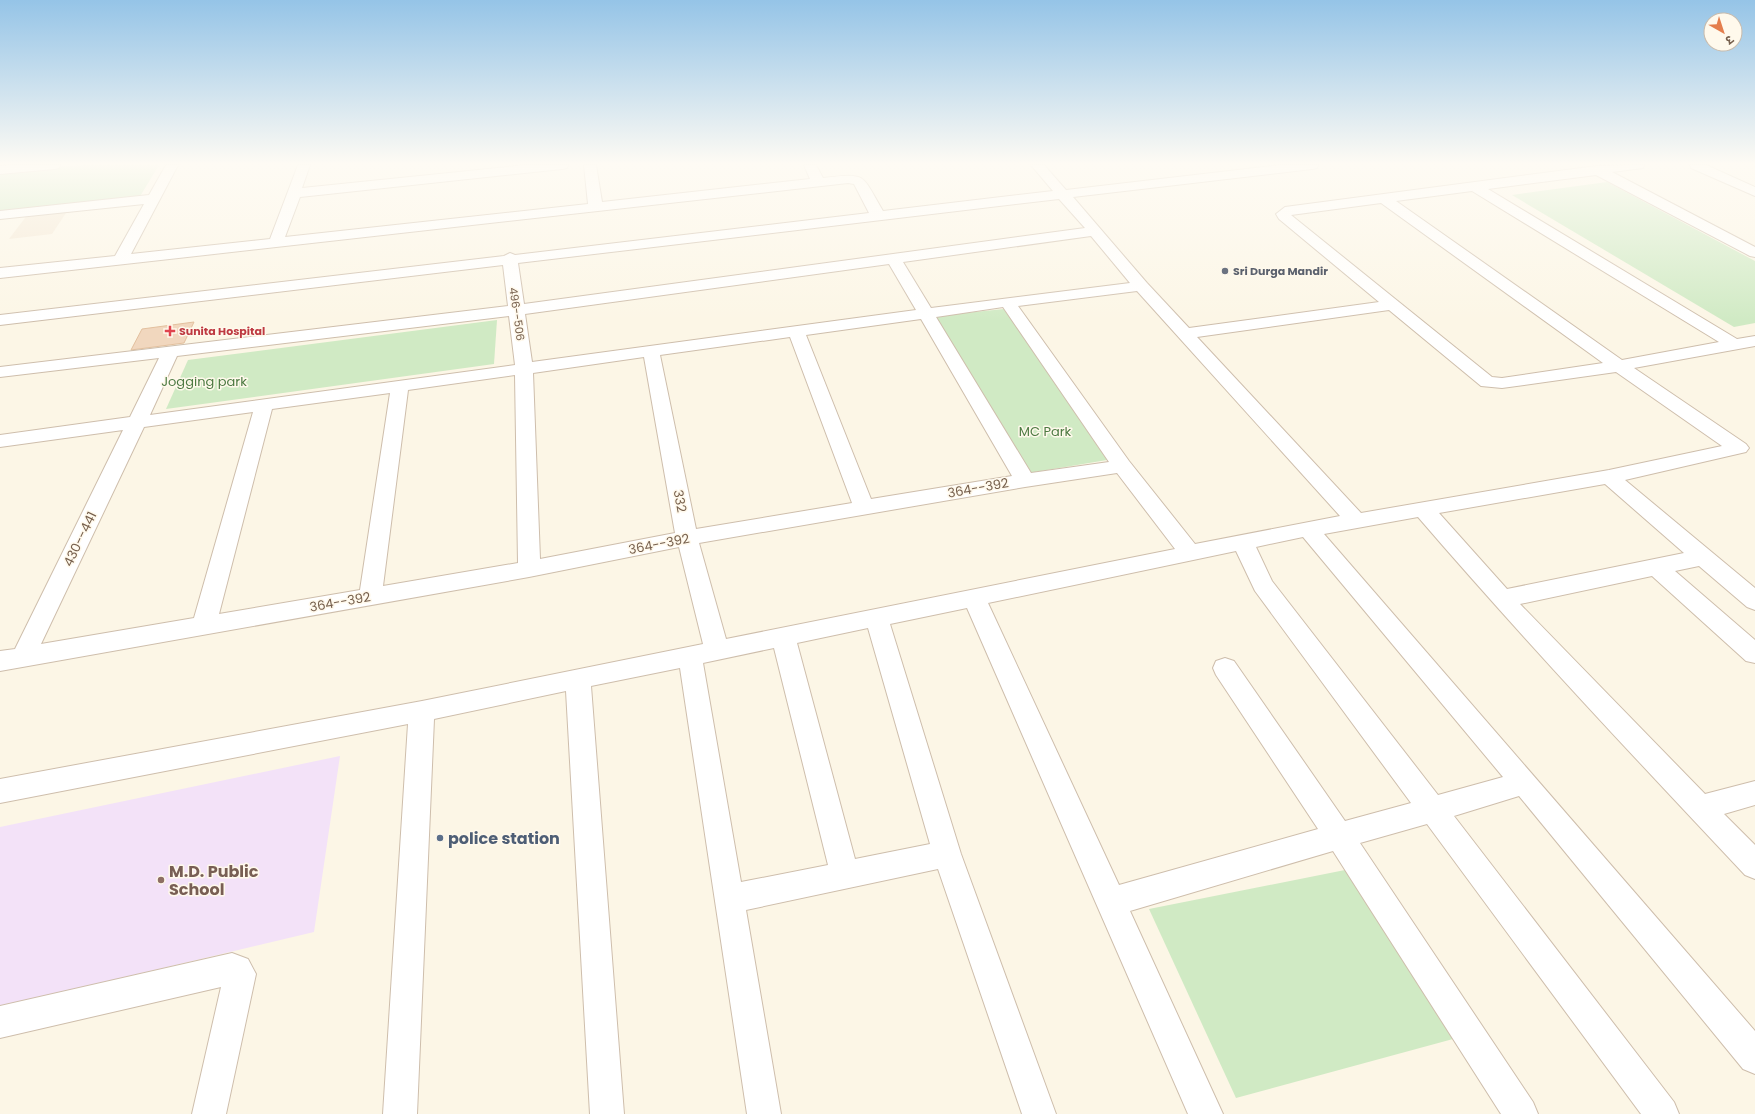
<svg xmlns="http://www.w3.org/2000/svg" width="1755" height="1114" font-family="Poppins,'Noto Sans Devanagari',sans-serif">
<rect width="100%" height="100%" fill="#fcf6e6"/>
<polygon fill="#f4e8d4" points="68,210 52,234 9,239 28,214"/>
<polygon fill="#f3e2f8" points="340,756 314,932 0,1007 0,827"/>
<g fill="#d0eac4">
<polygon points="83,165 159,165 139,198 0,212 0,172"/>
<polygon points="1607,182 1755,261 1755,323 1734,327 1512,195"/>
<polygon points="1004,309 1107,460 1029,473 935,316"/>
<polygon points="497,320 494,364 166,409 188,360"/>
<polygon points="1345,870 1453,1039 1236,1098 1149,909"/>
</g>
<polygon fill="#f1d7be" stroke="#e3c09e" points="194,322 184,343 131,350 142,329"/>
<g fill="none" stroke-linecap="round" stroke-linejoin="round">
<defs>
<g id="minor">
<polygon points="13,165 60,165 59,168 54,169 0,174 0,166"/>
<path d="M166 165H178L131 254 270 239 298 165H310L302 188 526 165H568L567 168 562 169 300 197 285 237 588 204 584 165H596L602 202 810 179 804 165H816L823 178C868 173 861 174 883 211L1053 191 1031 165H1044L1066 190 1280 165H1318L1317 168 1312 169 1073 197 1147 283 1189 328 1379 302 1279 219 1276 214 1285 207 1597 166 1644 165 1643 168 1612 172 1755 247V257L1750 256 1596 175 1488 189 1737 339 1755 336V346L1634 368 1746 444 1749 448 1746 452 1625 480 1755 588V610L1747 607 1699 566 1675 571 1755 640V663L1746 661 1652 576 1520 604 1705 794 1755 781V805L1724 814 1755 845V879L1745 875C1634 757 1523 639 1418 517L1324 534 1755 1031V1074L1743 1069 1519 796 1454 816 1674 1102 1679 1114H1641L1427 824 1360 843 1533 1102 1538 1114H1501L1333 851 1130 911 1223 1114H1188L967 608 890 624 961 854 1056 1114H1022L938 869 746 910 781 1114H747L680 668 591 686 624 1114H590L566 691 434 719 417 1114H383L408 724 0 803V779L422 701 703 644 679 547 529 577 0 671V651L15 649 123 430 0 447V435L130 417 159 358 0 377V367L508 306 503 265 0 325V315L504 256 510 253 515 255 869 213 854 184 848 183 0 278V268L115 256 144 204 0 219V211L149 195ZM1472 191 1719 342 1622 360 1396 201ZM1059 199 1085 228 524 304 518 263ZM1381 203 1603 363 1502 378 1492 377 1291 215ZM1091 236 1130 283 931 308 903 262ZM889 264 916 310 532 362 525 314ZM1137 291 1340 516 1195 544 1129 461 1018 306ZM1003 307 1109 462 1031 473 936 317ZM1389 310 1481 386 1502 388 1616 372 1722 446 1609 470 1361 513 1197 337ZM509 316 515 365 150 415 177 356ZM921 319 1012 476 871 499 806 335ZM790 337 852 503 696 529 660 355ZM644 357 675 533 540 559 533 373ZM515 375 518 563 383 586 408 390ZM390 393 360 590 219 614 272 409ZM253 412 194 618 41 644 144 427ZM1117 473 1175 549 726 639 699 543 1025 487ZM1605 484 1684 553 1507 589 1439 513ZM1303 537 1503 777 1438 795 1272 581 1256 547ZM1236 551 1255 591 1411 803 1345 821 1234 661 1225 658 1216 661 1213 668 1216 675 1318 829 1119 885 988 603ZM868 628 930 844 855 859 797 643ZM774 648 828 865 741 882 703 663Z"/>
<polygon points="1690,165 1706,165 1755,187 1755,196 1691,168"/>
<polygon points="232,953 248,959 256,974 226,1114 192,1114 221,987 0,1038 0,1006"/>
</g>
</defs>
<use href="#minor" stroke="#cebeac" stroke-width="2"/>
<use href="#minor" fill="#fff" fill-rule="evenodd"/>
</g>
<linearGradient id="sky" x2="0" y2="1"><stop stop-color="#95c4e7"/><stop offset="0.51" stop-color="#fefbf4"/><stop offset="1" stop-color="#fefbf4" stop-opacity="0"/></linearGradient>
<rect width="1755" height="321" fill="url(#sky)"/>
<circle fill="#6b7280" stroke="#fff9ec" stroke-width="1.5" cx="1225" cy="271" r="4"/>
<path fill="#e0444e" stroke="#fff9ec" stroke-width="1.5" d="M168 325h4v4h4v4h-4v4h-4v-4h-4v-4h4z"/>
<circle fill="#5c6f8a" stroke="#fff9ec" stroke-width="1.5" cx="440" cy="838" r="4"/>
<circle fill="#8d6e63" stroke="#fff9ec" stroke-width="1.5" cx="161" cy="880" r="4"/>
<g text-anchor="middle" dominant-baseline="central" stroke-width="3" stroke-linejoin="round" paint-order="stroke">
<g font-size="11" font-weight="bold" fill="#5b616d" stroke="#fff9ec" text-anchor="start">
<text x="1233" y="271">Sri Durga Mandir</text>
</g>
<g font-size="11" fill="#755e4b" stroke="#fff9ec">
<text transform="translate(517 314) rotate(82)">496--506</text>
</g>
<g font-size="11" font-weight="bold" fill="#be3a42" stroke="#fff9ec" text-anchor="start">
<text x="179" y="331">Sunita Hospital</text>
</g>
<g font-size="13" fill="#4d7a42" stroke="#fff9ec">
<text x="204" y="381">Jogging park</text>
<text x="1045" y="431">MC Park</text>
</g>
<g font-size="13" fill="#755e4b" stroke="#fff9ec">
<text transform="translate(978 488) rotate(-10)">364--392</text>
<text transform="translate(680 501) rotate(79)">332</text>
<text transform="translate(80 539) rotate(-64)">430--441</text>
<text transform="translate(659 544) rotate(-11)">364--392</text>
<text transform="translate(340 602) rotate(-10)">364--392</text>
</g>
<g font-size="16" font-weight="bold" fill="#4e5e75" stroke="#fff9ec" text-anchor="start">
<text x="448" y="838">police station</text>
</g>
<g font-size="16" font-weight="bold" fill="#785e54" stroke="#fff9ec" text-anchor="start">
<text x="169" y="871">M.D. Public<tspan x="169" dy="18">School</tspan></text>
</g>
</g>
<g transform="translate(1723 32) rotate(141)"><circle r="19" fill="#fff9ec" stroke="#c8bbac"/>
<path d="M0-3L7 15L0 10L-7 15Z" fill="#e47e4d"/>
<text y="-6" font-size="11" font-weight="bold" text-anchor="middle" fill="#755e4b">उ</text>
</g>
</svg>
